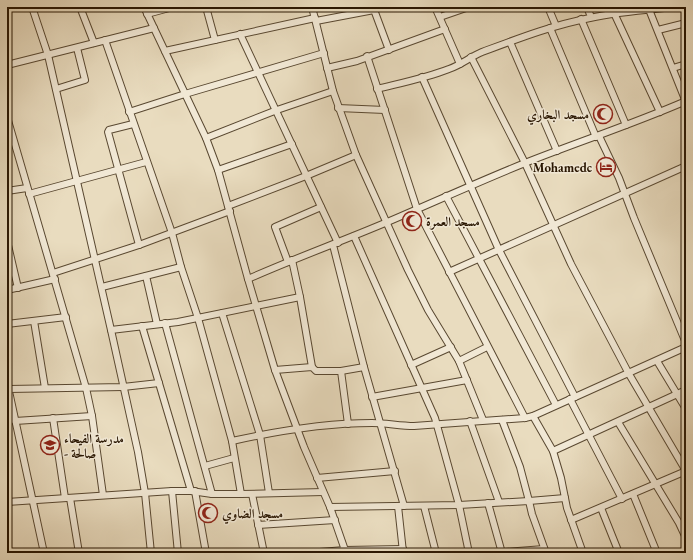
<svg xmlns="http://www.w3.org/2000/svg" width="693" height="560" font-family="'EB Garamond',Amiri,serif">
<rect width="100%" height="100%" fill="#e9dcbf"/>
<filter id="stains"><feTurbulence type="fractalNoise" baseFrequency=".005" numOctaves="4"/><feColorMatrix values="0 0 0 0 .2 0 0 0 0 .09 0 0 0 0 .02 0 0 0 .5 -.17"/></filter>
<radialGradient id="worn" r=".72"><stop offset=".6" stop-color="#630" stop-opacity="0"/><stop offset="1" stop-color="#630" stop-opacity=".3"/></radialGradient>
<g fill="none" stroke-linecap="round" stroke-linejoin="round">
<defs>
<g id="minor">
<polyline points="32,7 48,55 111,330 138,452 145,493 151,553"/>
<polyline points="80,7 94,43"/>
<polyline points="144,7 206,138 218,170 248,279 275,370 304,447 330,507 346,553"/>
<polyline points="206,7 215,40"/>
<polyline points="312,7 333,91 356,155 408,270 428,310 459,361 483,420"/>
<polyline points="373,7 389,50"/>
<polyline points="435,7 460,64"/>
<polyline points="548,7 556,26"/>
<polyline points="587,7 591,17"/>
<polyline points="648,7 686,102"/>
<polyline points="614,13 660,112"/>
<polyline points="147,14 173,7"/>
<polyline points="440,17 469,7"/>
<polyline points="581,19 626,125"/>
<polyline points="316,21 374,10"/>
<polyline points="550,28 596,137"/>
<polyline points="658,30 686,23"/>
<polyline points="240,34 338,243"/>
<polyline points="105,40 172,233 181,267 198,318 232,441 241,494"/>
<polyline points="510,42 557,151"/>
<polyline points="165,51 315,18"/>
<polyline points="367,56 417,209 525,418"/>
<polyline points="471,57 525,163 571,264 629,374 686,471 571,520"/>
<polyline points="7,65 154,28"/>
<polyline points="327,68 357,61 445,29"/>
<polyline points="673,68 686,64"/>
<polyline points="422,77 499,250 575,397"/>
<polyline points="56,89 85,80 77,48"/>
<path d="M377 89C401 83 426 78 449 69 461 65 470 57 482 52 517 39 553 25 590 18 618 12 646 10 675 7"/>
<polyline points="338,108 385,110"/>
<polyline points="129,112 185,94 324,53"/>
<polyline points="7,117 86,388 92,416 103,495"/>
<polyline points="133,124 109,130 108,132 139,245"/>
<polyline points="599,136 619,178 634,218 686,343"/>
<polyline points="206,138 277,110 333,91"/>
<polyline points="218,170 292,144"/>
<polyline points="7,191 27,188"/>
<polyline points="29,194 146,162"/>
<polyline points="446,196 556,405"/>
<polyline points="228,206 306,176 356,155"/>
<polyline points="354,236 435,418 459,505 469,553"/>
<polyline points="7,241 18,288"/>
<polyline points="333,245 364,367 404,506"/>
<polyline points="292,260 300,297 312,367"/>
<polyline points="288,262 275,227 321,207"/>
<polyline points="449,272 686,166"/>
<polyline points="53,273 139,245 230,211"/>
<polyline points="146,276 157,324"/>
<path d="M248 279C293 259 340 242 385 223 432 203 478 182 525 163 578 142 633 124 686 101"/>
<polyline points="102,287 181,267"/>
<polyline points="7,290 55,279"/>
<polyline points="222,313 260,435 269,493"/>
<polyline points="34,321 45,388"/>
<polyline points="165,323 212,494"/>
<polyline points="7,324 66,317"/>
<polyline points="142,326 191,491"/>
<polyline points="111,330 178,322 300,297"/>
<polyline points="459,361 487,347"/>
<polyline points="657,361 686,409"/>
<polyline points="411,365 451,347"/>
<polyline points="275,370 312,367 316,371 341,371 364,367"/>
<polyline points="341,371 348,424"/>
<polyline points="7,382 44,553"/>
<polyline points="9,389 123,387 159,383"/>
<polyline points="372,397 467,380"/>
<polyline points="570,399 622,499"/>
<polyline points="533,416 553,451 561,478 567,508 583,553"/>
<polyline points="53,418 65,498"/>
<polyline points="502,420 520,467 529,501 565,498"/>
<polyline points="15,421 92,416"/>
<polyline points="470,421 499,502"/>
<polyline points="618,422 679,523 686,538"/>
<path d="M232 441C277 431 325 423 372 423 386 423 400 426 414 426L525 418 533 416 686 347"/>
<polyline points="553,451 686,390"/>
<polyline points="205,466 234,458"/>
<polyline points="317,478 395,471"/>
<polyline points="172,491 178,553"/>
<polyline points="195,491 206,553"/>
<polyline points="252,494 264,553"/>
<polyline points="633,494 657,553"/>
<polyline points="70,498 79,553"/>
<polyline points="7,502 172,491 191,491 212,494 241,494 323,492"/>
<polyline points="488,503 502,553"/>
<polyline points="398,506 403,552"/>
<polyline points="424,506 436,553"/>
<polyline points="330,507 459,505 529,501 532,514 546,553"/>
<polyline points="601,508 619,553"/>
<polyline points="258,525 335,520"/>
<polyline points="7,549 7,553"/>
<polyline points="307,553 345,550 403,549"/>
<polyline points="492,553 544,549"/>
</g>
</defs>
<use href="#minor" stroke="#594831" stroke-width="8"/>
<use href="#minor" stroke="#f1e8d5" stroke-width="6"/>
</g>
<defs>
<symbol id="mosque-ring" viewBox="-11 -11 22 22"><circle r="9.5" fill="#f1e8d5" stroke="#8f2418" stroke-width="1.5"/><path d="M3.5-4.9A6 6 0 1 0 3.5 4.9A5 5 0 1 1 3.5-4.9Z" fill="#8f2418"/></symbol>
<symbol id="hotel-ring" viewBox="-11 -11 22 22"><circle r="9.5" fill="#f1e8d5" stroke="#8f2418" stroke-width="1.5"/><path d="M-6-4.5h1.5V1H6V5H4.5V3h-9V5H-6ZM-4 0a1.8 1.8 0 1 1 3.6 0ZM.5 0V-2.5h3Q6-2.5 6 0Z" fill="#8f2418"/></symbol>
<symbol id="school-ring" viewBox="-11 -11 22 22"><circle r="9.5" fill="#f1e8d5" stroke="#8f2418" stroke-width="1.5"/><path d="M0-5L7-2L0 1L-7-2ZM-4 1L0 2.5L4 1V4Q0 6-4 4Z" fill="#8f2418"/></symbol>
</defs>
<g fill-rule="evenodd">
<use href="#mosque-ring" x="592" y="103" width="22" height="22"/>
<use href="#hotel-ring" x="595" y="156" width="22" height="22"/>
<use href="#mosque-ring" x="401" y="210" width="22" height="22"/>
<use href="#school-ring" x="39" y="434" width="22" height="22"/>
<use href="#mosque-ring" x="197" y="502" width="22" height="22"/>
</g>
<g text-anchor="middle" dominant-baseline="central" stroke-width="3" stroke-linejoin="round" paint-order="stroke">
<g font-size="13" font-weight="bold" fill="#291602" stroke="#f1e8d5" text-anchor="start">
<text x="589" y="114" text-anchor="end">مسجد البخاري</text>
<text x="592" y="167" text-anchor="end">Mohamedc</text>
<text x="426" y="221">مسجد العمرة</text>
<text x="64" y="438">مدرسة الفيحاء<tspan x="64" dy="15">- صالحة</tspan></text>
<text x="222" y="513">مسجد الضاوي</text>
</g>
</g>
<rect width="693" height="560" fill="none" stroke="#e9dcbf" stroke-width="24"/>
<rect x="8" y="8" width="677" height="544" fill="none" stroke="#291602" stroke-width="2"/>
<rect x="12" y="12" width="669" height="536" fill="none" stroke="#291602"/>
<rect width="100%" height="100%" filter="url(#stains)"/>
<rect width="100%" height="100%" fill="url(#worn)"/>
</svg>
